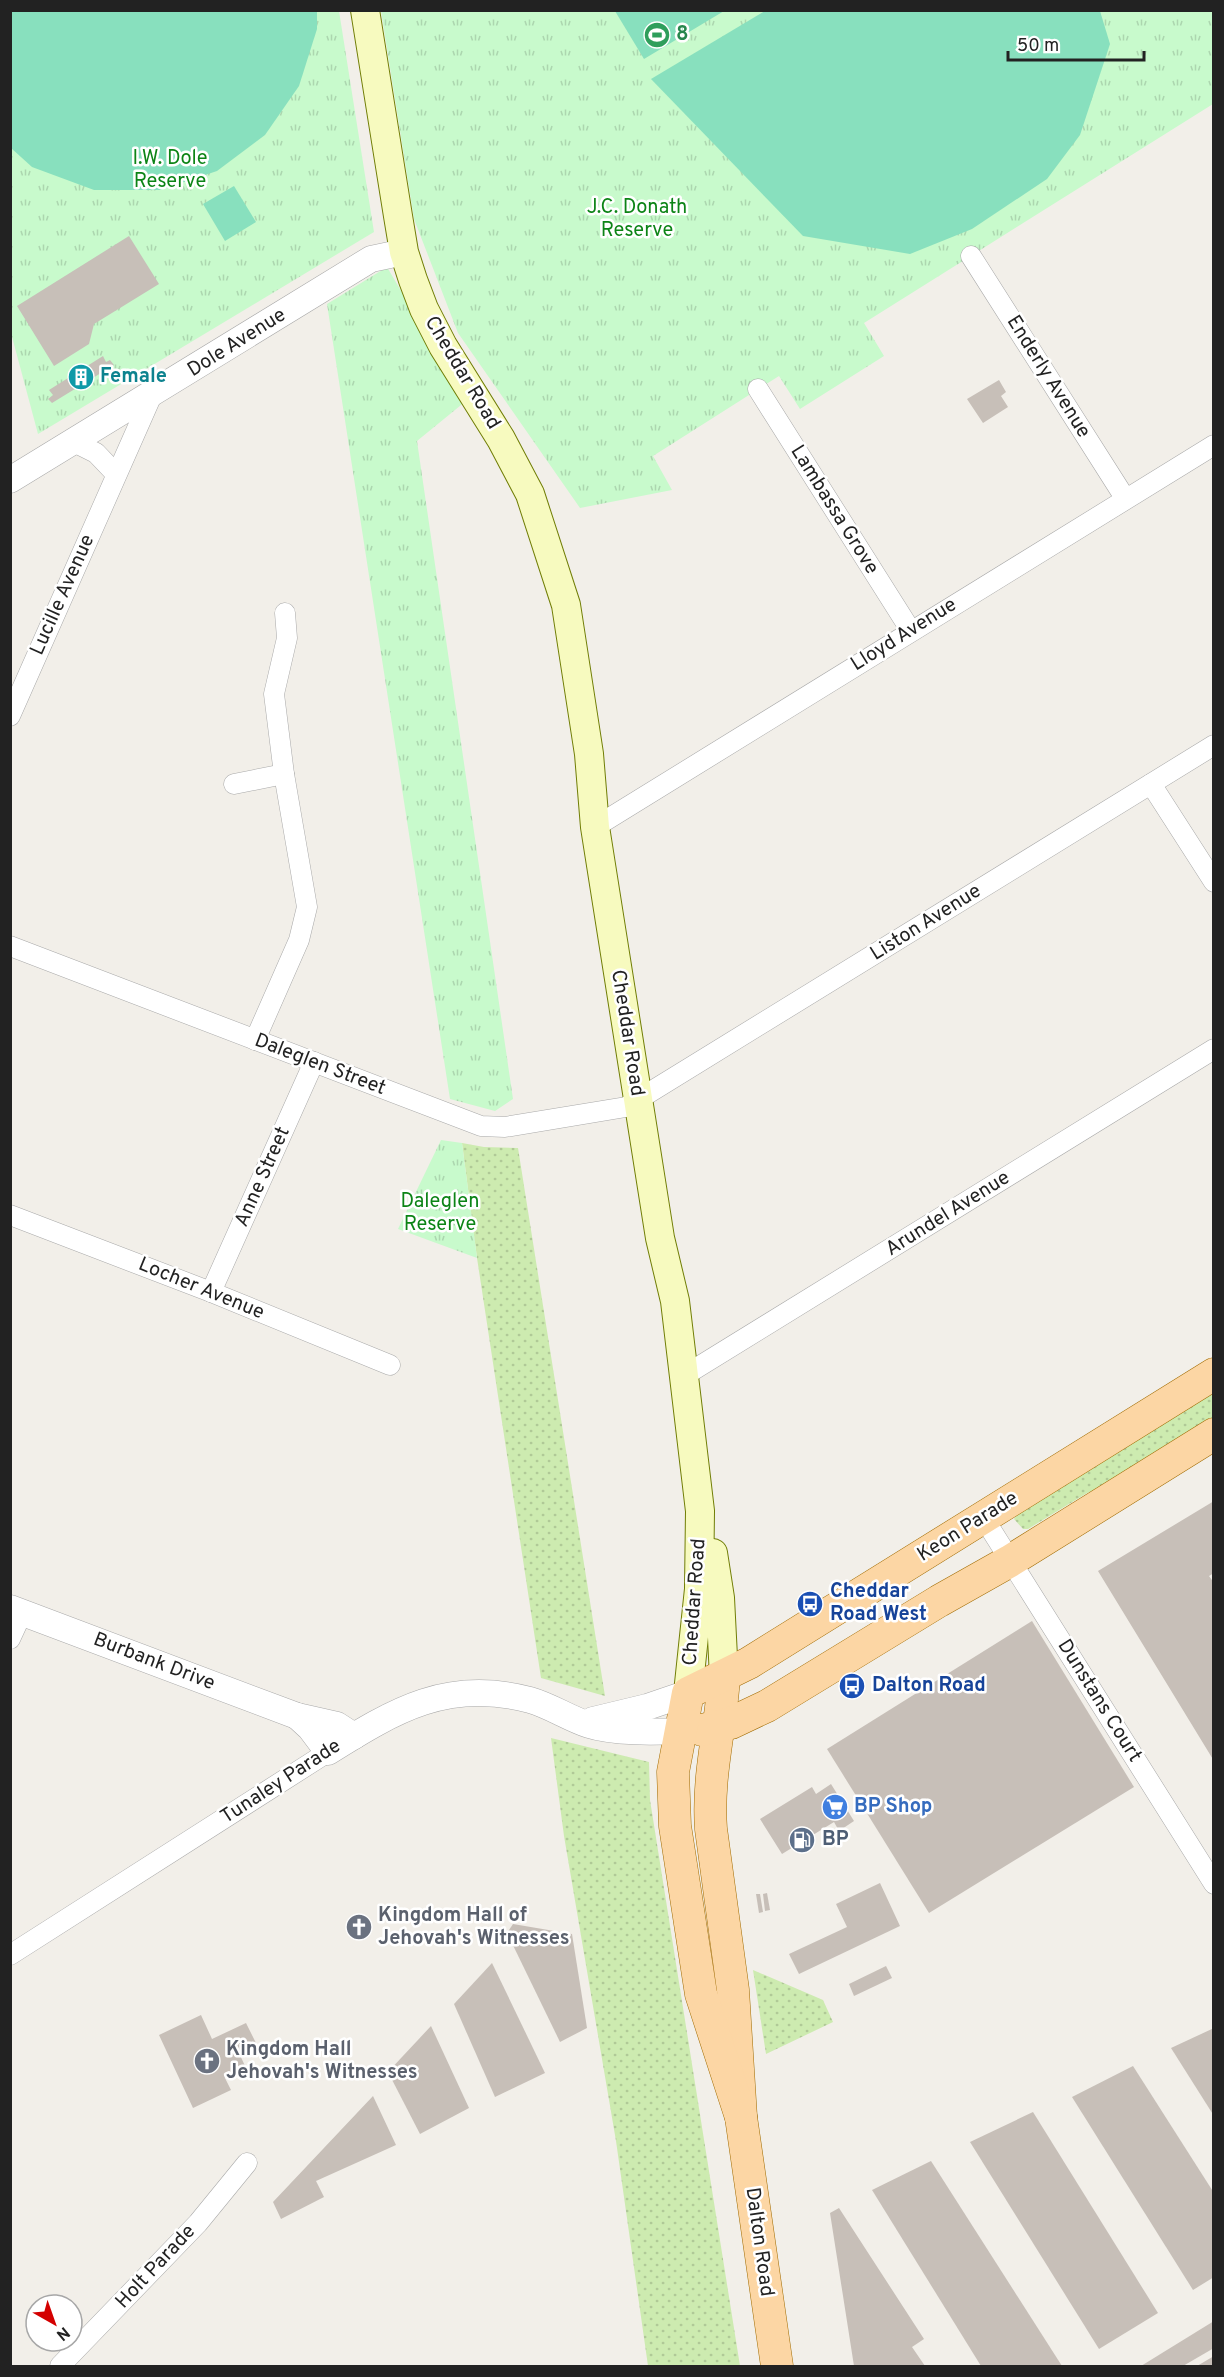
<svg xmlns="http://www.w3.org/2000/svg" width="1224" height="2377" font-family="Overpass,sans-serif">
<defs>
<pattern id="grass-dots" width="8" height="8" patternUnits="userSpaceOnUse" patternTransform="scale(1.5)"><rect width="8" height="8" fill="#cdebb0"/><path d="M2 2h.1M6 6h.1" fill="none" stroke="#b0c997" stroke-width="1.8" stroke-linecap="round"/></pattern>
<pattern id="park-tufts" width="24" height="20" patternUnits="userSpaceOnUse" patternTransform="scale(1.5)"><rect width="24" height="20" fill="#c8facc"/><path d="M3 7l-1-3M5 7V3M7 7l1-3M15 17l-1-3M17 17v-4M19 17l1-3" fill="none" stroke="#acd6af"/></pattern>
</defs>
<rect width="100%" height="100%" fill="#f2efe9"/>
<g fill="url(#grass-dots)">
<polygon points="462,1143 484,1147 518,1148 605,1696 541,1678 477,1258"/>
<polygon points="1213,1390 1213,1422 1122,1480 1087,1493 1028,1529 1023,1529 1014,1519 1021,1510"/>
<polygon points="551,1738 649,1762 650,1800 740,2366 648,2366 616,2141 564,1836"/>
<polygon points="753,1970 823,2000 833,2022 766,2054"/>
</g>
<g fill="url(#park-tufts)">
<polygon points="10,11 339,11 374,232 38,434 11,333"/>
<polygon points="381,11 1213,11 1213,104 864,323 884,356 800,409 779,376 653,456 672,490 580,508 458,333 414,219"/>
<polygon points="387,267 466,401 417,441 513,1099 495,1111 450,1099 327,304"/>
<polygon points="441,1140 462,1143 477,1258 398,1229"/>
</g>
<g fill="#88e0be">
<polygon points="11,10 317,11 317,29 299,86 265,135 217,171 160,190 94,190 32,167 11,148"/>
<polygon points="615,11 724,11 644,59"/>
<polygon points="765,11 1100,11 1110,44 1080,135 1047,179 972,229 910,254 803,236 651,79"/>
<polygon points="234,186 256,222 225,241 203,204"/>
</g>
<g fill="#c7bfb8">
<polygon points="129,236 159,284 94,324 89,344 54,366 17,306"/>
<polygon points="103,356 106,362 110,360 114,365 52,403 48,399 53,395 49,390"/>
<polygon points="999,380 1006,392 1001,396 1008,407 983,423 967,399"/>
<polygon points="1214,1501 1214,1573 1209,1576 1214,1583 1214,1761 1098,1571"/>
<polygon points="1032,1621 1134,1787 929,1913 827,1749"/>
<polygon points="831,1784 854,1821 839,1831 834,1822 782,1854 760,1819 812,1787 816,1794"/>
<polygon points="880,1883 900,1926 799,1974 789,1954 847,1927 836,1904"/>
<polygon points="767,1893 770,1910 765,1911 763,1894"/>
<polygon points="756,1894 760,1894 763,1912 759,1913"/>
<polygon points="513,1924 572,1934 587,2028 560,2042 507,1933"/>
<polygon points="492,1963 545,2073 495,2097 454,2004"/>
<polygon points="886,1966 892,1978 854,1996 849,1984"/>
<polygon points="201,2015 212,2039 246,2023 257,2045 239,2053 246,2068 225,2078 231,2090 193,2108 159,2035"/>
<polygon points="431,2026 469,2108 420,2134 388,2072"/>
<polygon points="1214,2028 1214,2116 1171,2048"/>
<polygon points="1133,2066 1214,2193 1214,2277 1193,2290 1072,2097"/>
<polygon points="373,2096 396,2145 316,2181 324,2197 281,2219 273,2202"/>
<polygon points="1033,2112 1158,2313 1099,2349 970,2142"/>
<polygon points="931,2161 1062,2366 981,2366 872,2190"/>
<polygon points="839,2208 924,2339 912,2347 925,2366 854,2366 830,2213"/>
<polygon points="1214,2321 1214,2348 1183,2366 1141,2366"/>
<polygon points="1214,2356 1214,2366 1197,2366"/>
</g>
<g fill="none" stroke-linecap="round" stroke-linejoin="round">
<defs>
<g id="minor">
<polyline points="971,256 1125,498"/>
<polyline points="758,389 911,631"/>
<polyline points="74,442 96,453 116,474"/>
<polyline points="10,716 152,395"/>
<polyline points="234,784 284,774"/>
<polyline points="1151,784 1214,882"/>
<polyline points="595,827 1214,445"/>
<polyline points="10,946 481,1126 505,1127 626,1107 1214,745"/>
<polyline points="255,1040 299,940 307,907 284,774 274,694 287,638 285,613"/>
<polyline points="10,1215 211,1292 390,1365"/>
<polyline points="211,1292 314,1062"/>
<polyline points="682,1377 1214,1049"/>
<polyline points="983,1517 1214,1884"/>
<polyline points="10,1639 22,1613"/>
<polyline points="10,1955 328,1752"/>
<polyline points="60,2366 198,2223 247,2163"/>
</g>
<g id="tertiary">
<polyline points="10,480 371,259 404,252"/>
<polyline points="10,1608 297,1716 337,1725 354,1736"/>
<path d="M297 1716 310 1728 328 1752C395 1710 448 1678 530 1700 551 1706 568 1718 589 1725 614 1733 654 1732 681 1731"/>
<polyline points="593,1720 647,1707 688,1693"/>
</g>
<g id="secondary">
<polyline points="365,10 398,216 404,252 413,280 424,309 443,346 501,439 530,494 566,605 589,754 595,827 660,1238 675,1301 700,1511 699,1589 688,1693"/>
<polyline points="713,1553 720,1598 724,1677"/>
</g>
<g id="primary">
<path d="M724 1677C721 1728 707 1776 711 1829L733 1990 741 2117 777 2366"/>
<polyline points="702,1730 731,1723 767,1706 939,1601 1010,1561 1214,1434"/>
<polyline points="741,2117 701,1994 675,1826 673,1772 688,1693 749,1663 1214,1374"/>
</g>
</defs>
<use href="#minor" stroke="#a9a9a9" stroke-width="21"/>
<use href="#tertiary" stroke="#a9a9a9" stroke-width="27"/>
<use href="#secondary" stroke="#707d05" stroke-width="30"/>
<use href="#primary" stroke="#a06b00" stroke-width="33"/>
<use href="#minor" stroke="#fff" stroke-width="20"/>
<use href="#tertiary" stroke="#fff" stroke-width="26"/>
<use href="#secondary" stroke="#f7fabf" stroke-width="28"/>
<use href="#primary" stroke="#fcd6a4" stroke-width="32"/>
</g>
<defs>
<symbol id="stadium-disc" viewBox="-11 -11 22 22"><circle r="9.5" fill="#2e9e5b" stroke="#fff"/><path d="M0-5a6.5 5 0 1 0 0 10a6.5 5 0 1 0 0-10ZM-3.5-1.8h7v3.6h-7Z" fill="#fff"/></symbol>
<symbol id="building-disc" viewBox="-11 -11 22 22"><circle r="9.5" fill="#0f9aa8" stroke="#fff"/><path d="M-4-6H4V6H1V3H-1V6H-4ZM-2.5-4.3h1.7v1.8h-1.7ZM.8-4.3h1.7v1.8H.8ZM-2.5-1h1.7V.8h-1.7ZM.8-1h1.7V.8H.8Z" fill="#fff"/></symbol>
<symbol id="bus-disc" viewBox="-11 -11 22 22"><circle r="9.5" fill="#1a4fb4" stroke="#fff"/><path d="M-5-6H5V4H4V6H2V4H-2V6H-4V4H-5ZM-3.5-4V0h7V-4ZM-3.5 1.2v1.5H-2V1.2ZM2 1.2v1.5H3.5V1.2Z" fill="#fff"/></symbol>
<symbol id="supermarket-disc" viewBox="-11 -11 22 22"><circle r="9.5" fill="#3f7fe0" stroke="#fff"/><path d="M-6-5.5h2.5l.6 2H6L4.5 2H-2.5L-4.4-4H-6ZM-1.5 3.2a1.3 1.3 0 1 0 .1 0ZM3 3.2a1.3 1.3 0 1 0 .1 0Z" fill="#fff"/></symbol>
<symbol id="fuel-disc" viewBox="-11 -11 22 22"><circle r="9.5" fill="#5c6f8a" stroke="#fff"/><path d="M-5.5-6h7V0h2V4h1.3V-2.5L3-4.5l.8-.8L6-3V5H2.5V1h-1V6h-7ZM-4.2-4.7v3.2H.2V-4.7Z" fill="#fff"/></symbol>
<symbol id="church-disc" viewBox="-11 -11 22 22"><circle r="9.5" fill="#6b7280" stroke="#fff"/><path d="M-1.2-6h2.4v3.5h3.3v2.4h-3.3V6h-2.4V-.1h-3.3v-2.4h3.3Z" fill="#fff"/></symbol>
</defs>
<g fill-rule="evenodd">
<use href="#stadium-disc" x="642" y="20" width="30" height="30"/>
<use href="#building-disc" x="66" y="362" width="30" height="30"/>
<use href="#bus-disc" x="795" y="1589" width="30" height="30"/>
<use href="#bus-disc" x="837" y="1671" width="30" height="30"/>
<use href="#supermarket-disc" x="820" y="1792" width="30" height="30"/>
<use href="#fuel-disc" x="787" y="1825" width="30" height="30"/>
<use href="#church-disc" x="344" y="1912" width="30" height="30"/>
<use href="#church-disc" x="192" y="2046" width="30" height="30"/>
</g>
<g text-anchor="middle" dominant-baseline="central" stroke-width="5" stroke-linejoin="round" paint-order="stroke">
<g font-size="20" font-weight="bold" fill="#27864d" stroke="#fff" text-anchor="start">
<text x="676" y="35">8</text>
</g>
<g font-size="20" fill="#0c8416" stroke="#fff">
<text x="170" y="159">I.W. Dole<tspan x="170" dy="23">Reserve</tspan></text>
<text x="637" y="208">J.C. Donath<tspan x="637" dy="23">Reserve</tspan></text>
<text x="440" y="1202">Daleglen<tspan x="440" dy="23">Reserve</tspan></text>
</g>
<g font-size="20" fill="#222" stroke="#fff">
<text transform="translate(237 343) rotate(-32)">Dole Avenue</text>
<text transform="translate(462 373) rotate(59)">Cheddar Road</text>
<text transform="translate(1048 377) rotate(58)">Enderly Avenue</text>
<text transform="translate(834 510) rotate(58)">Lambassa Grove</text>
<text transform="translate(63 595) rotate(-66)">Lucille Avenue</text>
<text transform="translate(904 635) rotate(-32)">Lloyd Avenue</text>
<text transform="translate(926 923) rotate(-32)">Liston Avenue</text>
<text transform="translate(627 1033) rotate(81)">Cheddar Road</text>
<text transform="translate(320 1065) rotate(21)">Daleglen Street</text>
<text transform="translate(263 1177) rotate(-66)">Anne Street</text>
<text transform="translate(948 1214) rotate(-32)">Arundel Avenue</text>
<text transform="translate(201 1289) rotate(22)">Locher Avenue</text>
<text transform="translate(968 1527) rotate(-32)">Keon Parade</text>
<text transform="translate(695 1602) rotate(-86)">Cheddar Road</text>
<text transform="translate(154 1662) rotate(21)">Burbank Drive</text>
<text transform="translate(1099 1701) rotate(58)">Dunstans Court</text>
<text transform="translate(281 1782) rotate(-33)">Tunaley Parade</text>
<text transform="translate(759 2242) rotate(82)">Dalton Road</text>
<text transform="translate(156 2267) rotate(-47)">Holt Parade</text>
</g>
<g font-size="20" font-weight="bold" fill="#0d838f" stroke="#fff" text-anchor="start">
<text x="100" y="377">Female</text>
</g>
<g font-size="20" font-weight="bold" fill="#164399" stroke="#fff" text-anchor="start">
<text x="830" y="1592">Cheddar<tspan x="830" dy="23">Road West</tspan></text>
<text x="872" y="1686">Dalton Road</text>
</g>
<g font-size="20" font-weight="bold" fill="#366cbe" stroke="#fff" text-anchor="start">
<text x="854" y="1807">BP Shop</text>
</g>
<g font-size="20" font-weight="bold" fill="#4e5e75" stroke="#fff" text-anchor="start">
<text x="822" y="1840">BP</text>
</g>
<g font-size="20" font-weight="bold" fill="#5b616d" stroke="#fff" text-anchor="start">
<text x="378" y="1916">Kingdom Hall of<tspan x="378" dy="23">Jehovah's Witnesses</tspan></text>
<text x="226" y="2050">Kingdom Hall<tspan x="226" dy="23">Jehovah's Witnesses</tspan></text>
</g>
</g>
<rect width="1224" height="2377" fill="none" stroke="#222222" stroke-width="24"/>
<g transform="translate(54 2323) rotate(140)"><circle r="28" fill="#ffffff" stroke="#a7a7a7" stroke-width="1.5"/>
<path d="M0-4.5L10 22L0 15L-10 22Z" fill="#d40000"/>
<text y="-9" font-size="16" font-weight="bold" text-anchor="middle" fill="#222222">N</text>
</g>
<path d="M1008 51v9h136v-9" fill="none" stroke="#222222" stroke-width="3"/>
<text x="1017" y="51" font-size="18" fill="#222222" stroke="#ffffff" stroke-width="4.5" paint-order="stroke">50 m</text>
</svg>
